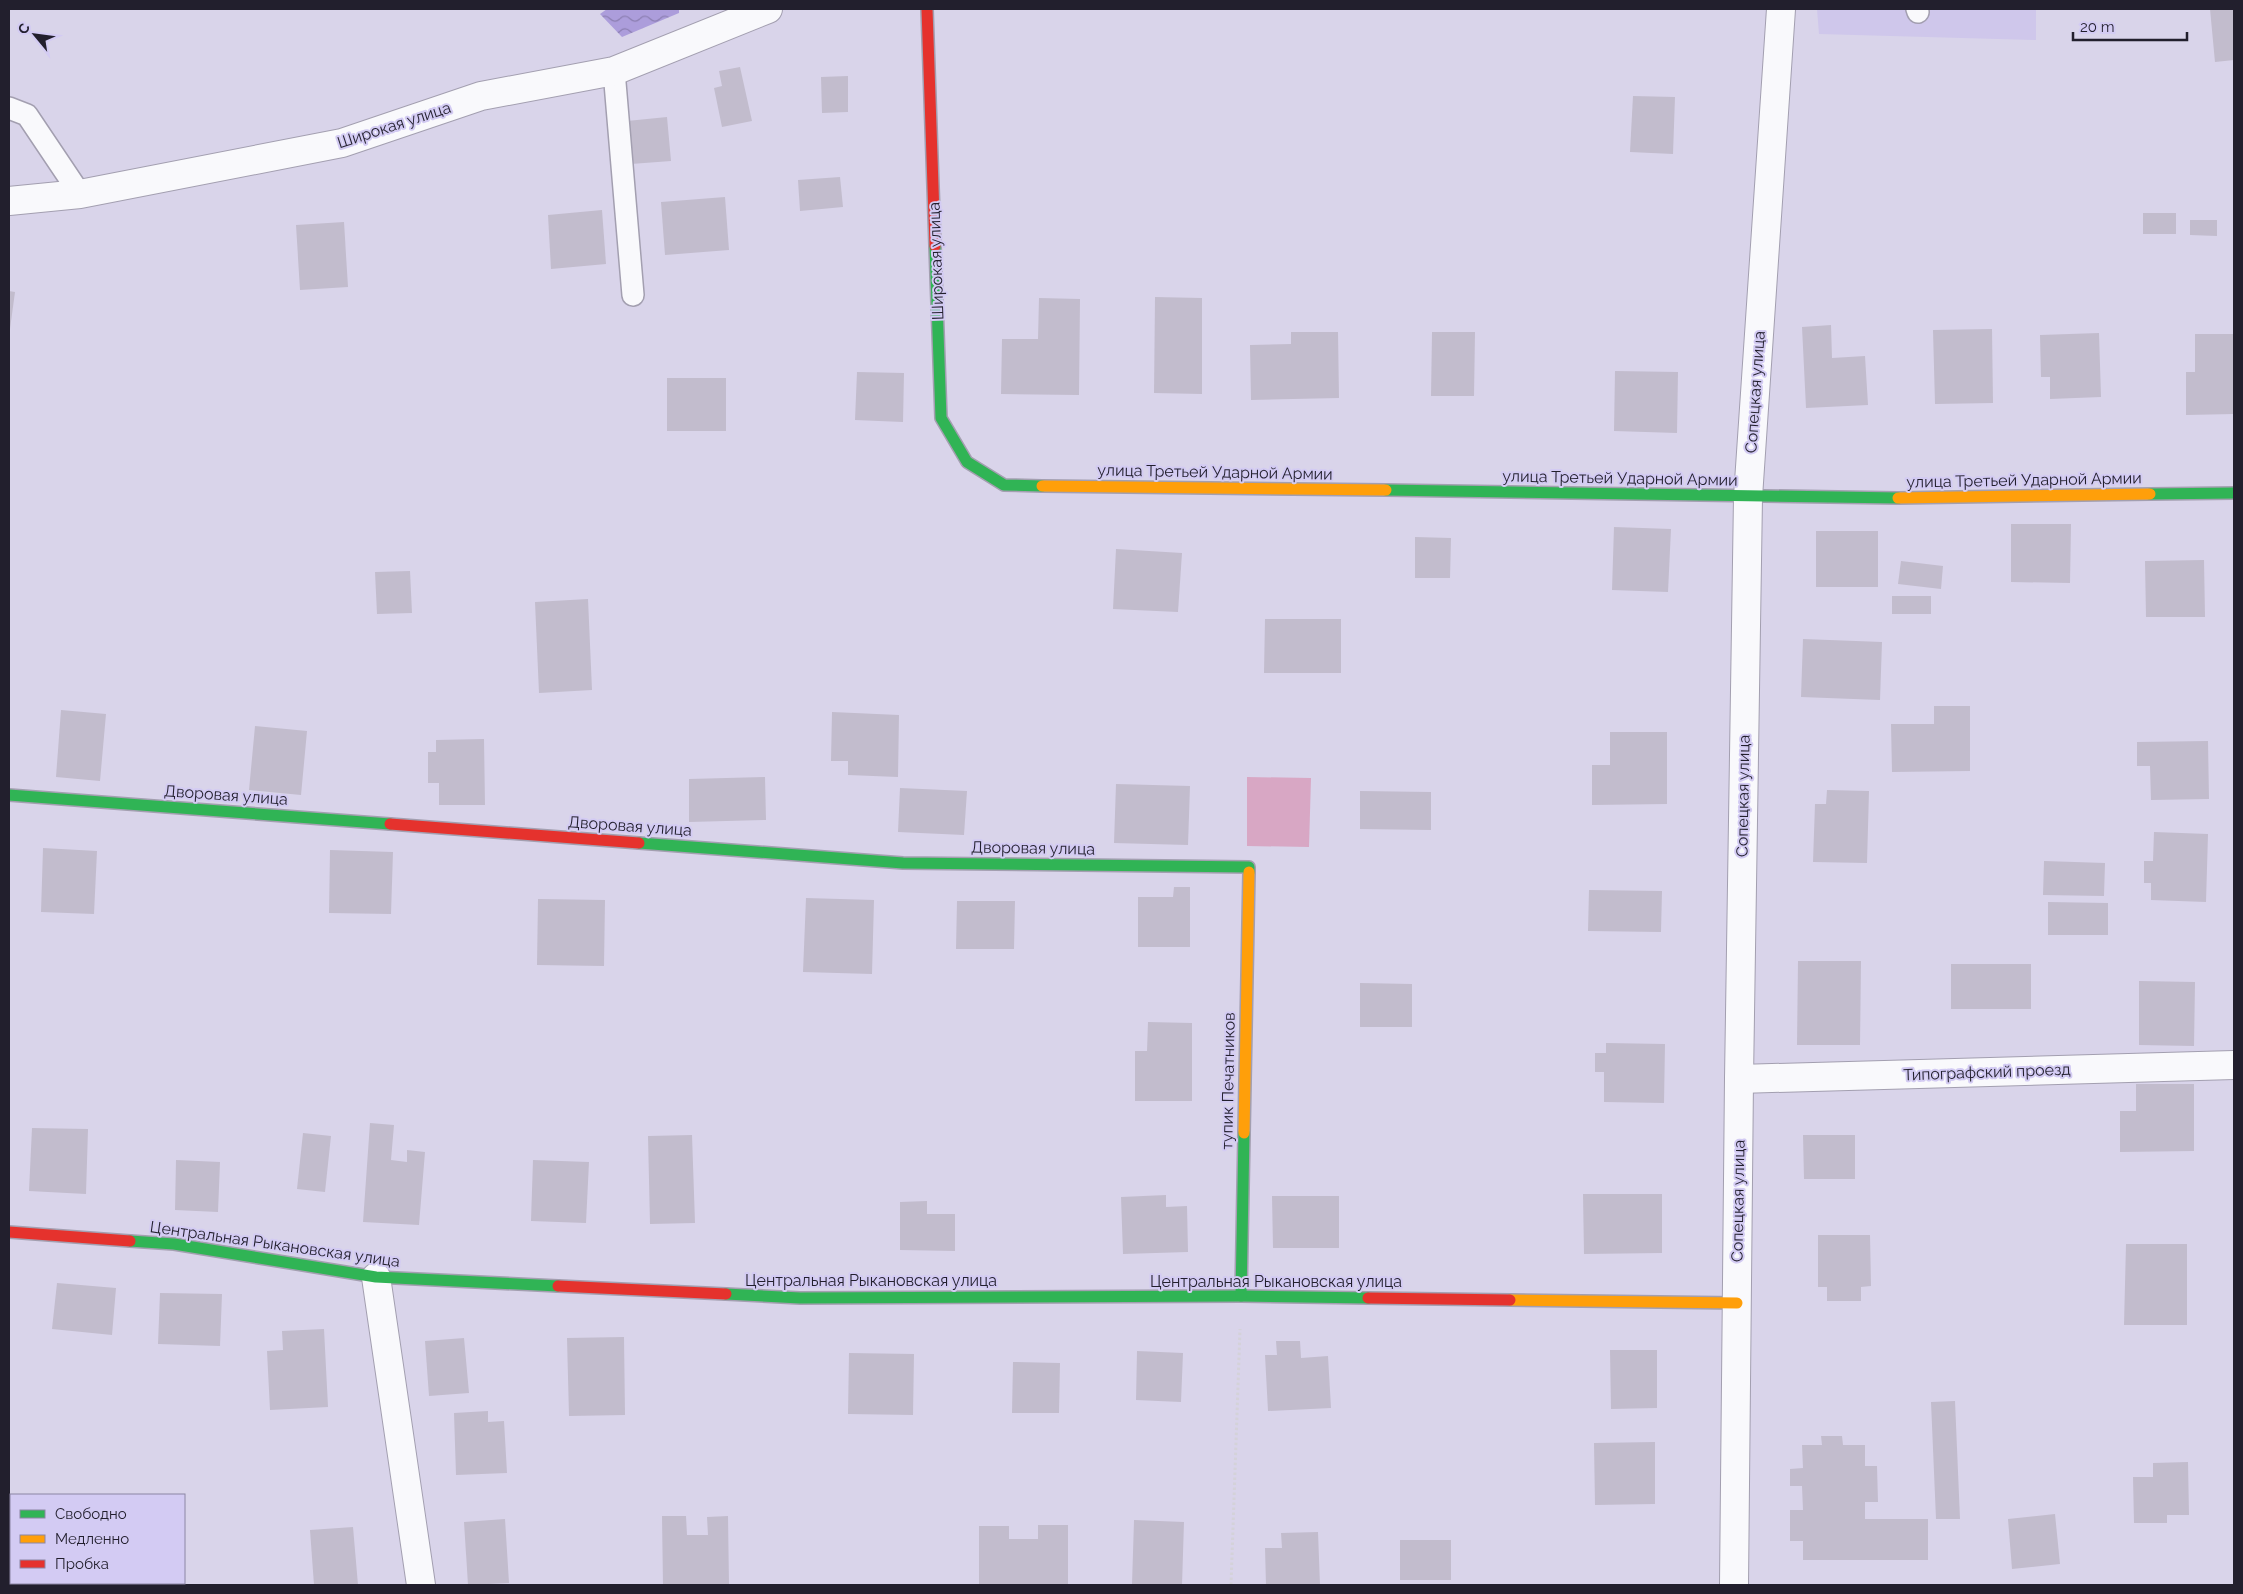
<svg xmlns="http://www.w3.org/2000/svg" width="2243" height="1594" font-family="Raleway,sans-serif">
<defs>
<pattern id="water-waves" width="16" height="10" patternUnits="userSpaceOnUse" patternTransform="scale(1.25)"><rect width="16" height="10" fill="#ac9ddb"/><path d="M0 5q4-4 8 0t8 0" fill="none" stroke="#8c7fb2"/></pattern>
</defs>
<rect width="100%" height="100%" fill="#d9d4ea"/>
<polygon fill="#cfc7eb" points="1817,9 2036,9 2036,40 1819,34"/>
<polygon fill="#d8a7c4" points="1247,777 1311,778 1309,847 1247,846"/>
<polygon fill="url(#water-waves)" points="607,9 679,9 679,13 622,37 600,14"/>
<g fill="#c2bccd">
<polygon points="2210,9 2234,9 2234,60 2215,62"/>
<polygon points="740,67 752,121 722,127 714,88 722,86 719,71"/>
<polygon points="848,76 848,112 822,113 821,77"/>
<polygon points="1633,96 1675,97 1673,154 1630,152"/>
<polygon points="667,117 671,161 631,164 627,121"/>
<polygon points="840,177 843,207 800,211 798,180"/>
<polygon points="725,197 729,250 665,255 661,202"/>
<polygon points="602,210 606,264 551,269 548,215"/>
<rect x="2143" y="213" width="33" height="21"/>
<polygon points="2190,220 2217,220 2217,236 2190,235"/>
<polygon points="344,222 348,287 300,290 296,225"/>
<polygon points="9,291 15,292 10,329 9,329"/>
<polygon points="1155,297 1202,298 1202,394 1154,393"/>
<polygon points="1039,298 1080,299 1079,395 1001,394 1002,339 1038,339"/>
<polygon points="1831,325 1832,358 1865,356 1868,405 1806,408 1802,327"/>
<polygon points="1992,329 1993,403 1935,404 1933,330"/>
<polygon points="1291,332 1338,332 1339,398 1251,400 1250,345 1291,344"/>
<polygon points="1432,332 1475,332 1474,396 1431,396"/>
<polygon points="2099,333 2101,397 2050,399 2050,377 2041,377 2040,335"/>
<polygon points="2195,334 2234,334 2234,414 2186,415 2186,372 2195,372"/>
<polygon points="1615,371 1678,372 1677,433 1614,431"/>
<polygon points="857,372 904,373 903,422 855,420"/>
<rect x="667" y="378" width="59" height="53"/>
<polygon points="2011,524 2071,524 2070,583 2011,582"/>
<polygon points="1614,527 1671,529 1668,592 1612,590"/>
<rect x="1816" y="531" width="62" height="56"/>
<polygon points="1415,537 1451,538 1450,578 1415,578"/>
<polygon points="1116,549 1182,553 1178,612 1113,609"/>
<polygon points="2204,560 2205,617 2146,617 2145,561"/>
<polygon points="1901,561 1943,566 1941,589 1898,584"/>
<polygon points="410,571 412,613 377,614 375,572"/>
<rect x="1892" y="596" width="39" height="18"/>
<polygon points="588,599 592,690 539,693 535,602"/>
<polygon points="1265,619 1341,619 1341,673 1264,673"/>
<polygon points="1803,639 1882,642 1880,700 1801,697"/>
<polygon points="1934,706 1970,706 1970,771 1892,772 1891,724 1934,724"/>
<polygon points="61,710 106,714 100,781 56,777"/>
<polygon points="832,712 899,715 898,777 848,775 848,761 831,761"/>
<polygon points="255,726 307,731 301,795 249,790"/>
<polygon points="1610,732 1667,732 1667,804 1592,805 1592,765 1610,765"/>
<polygon points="484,739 485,805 439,805 439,783 428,783 428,752 436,752 436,740"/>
<polygon points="2208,741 2209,799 2151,800 2150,766 2137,766 2137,742"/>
<polygon points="765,777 766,820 689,822 689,779"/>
<polygon points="1116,784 1190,786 1188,845 1114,843"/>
<polygon points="900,788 967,791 964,835 898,832"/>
<polygon points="1827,790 1869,791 1867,863 1813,862 1815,804 1826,804"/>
<polygon points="1360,791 1431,792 1431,830 1360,829"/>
<polygon points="2154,832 2208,834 2206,902 2151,900 2151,883 2144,883 2144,861 2153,861"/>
<polygon points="43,848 97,851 94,914 41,912"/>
<polygon points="330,850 393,852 391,914 329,913"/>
<polygon points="2044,861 2105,863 2104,896 2043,895"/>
<polygon points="1174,887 1190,887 1190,947 1138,947 1138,897 1173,897"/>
<polygon points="1589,890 1662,891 1661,932 1588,931"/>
<polygon points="806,898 874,900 872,974 803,972"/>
<polygon points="538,899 605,900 604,966 537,965"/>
<polygon points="957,901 1015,901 1014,949 956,949"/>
<polygon points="2048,902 2108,903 2108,935 2048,935"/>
<polygon points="1798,961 1861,961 1860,1045 1797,1045"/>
<rect x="1951" y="964" width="80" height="45"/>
<polygon points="2139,981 2195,982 2194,1046 2139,1045"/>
<polygon points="1360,983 1412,984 1412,1027 1360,1027"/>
<polygon points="1148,1022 1192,1023 1192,1101 1135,1101 1135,1051 1147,1051"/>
<polygon points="1606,1043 1665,1044 1664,1103 1604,1102 1604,1072 1595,1072 1595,1053 1606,1053"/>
<polygon points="2136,1084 2194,1084 2194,1151 2120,1152 2120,1111 2136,1111"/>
<polygon points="370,1123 394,1125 391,1160 407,1162 407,1150 425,1152 419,1225 363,1222"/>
<polygon points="32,1128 88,1129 86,1194 29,1191"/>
<polygon points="303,1133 331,1136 325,1192 297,1189"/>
<polygon points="692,1135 695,1223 650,1224 648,1136"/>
<polygon points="1803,1135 1855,1135 1855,1179 1804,1179"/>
<polygon points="176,1160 220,1162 218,1212 175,1210"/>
<polygon points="533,1160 589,1162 586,1223 531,1221"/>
<polygon points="1583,1194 1662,1194 1662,1253 1584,1254"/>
<polygon points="1166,1195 1166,1207 1187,1206 1188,1252 1123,1254 1121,1197"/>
<polygon points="1272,1196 1339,1196 1339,1248 1273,1248"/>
<polygon points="927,1201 927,1214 955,1214 955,1251 900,1250 900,1202"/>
<polygon points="1818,1235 1870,1235 1871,1286 1861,1287 1861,1301 1827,1301 1827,1287 1818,1287"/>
<polygon points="2126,1244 2187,1244 2187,1325 2124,1325"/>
<polygon points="57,1283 116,1288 112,1335 52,1329"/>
<polygon points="160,1293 222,1294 220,1346 158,1344"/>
<polygon points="324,1329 328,1407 270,1410 267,1351 283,1350 282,1331"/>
<polygon points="624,1337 625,1415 569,1416 567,1338"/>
<polygon points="464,1338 469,1393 429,1396 425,1341"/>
<polygon points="1276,1341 1300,1341 1301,1358 1328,1356 1331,1408 1268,1411 1265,1355 1277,1355"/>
<polygon points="1610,1350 1657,1350 1657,1408 1611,1409"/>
<polygon points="1137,1351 1183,1353 1181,1402 1136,1400"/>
<polygon points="849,1353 914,1354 913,1415 848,1414"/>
<polygon points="1013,1362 1060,1363 1059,1413 1012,1413"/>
<polygon points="1955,1401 1960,1519 1936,1519 1931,1402"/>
<polygon points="488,1411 488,1422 504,1421 507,1473 456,1475 454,1413"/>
<polygon points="1821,1436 1842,1436 1843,1445 1865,1445 1865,1466 1877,1466 1878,1502 1865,1502 1865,1519 1928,1519 1928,1560 1803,1560 1803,1541 1790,1541 1790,1510 1803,1510 1802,1486 1790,1486 1790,1469 1803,1468 1802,1445 1822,1445"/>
<polygon points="1655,1442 1655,1504 1595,1505 1594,1443"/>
<polygon points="2188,1462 2189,1515 2167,1515 2167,1523 2134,1523 2133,1477 2153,1477 2153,1463"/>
<polygon points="2055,1514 2060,1564 2012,1569 2008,1519"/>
<polygon points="662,1516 686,1516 687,1535 708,1535 707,1517 728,1516 729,1585 663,1585"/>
<polygon points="505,1519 509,1583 468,1585 464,1522"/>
<polygon points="1134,1520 1184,1522 1182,1585 1132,1584"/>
<polygon points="1038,1525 1068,1525 1068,1585 979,1585 979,1526 1009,1526 1009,1539 1038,1539"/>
<polygon points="353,1527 358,1585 314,1585 310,1530"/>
<polygon points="1318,1532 1320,1585 1266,1585 1265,1548 1282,1548 1281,1533"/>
<polygon points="9,1536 11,1555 11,1577 9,1577"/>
<rect x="1400" y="1540" width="51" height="40"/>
</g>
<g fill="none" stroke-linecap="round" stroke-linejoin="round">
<defs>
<g id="lane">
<polyline points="1917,9 1918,12"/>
<polyline points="614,71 633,295"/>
<polyline points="9,108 27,115 80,194"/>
</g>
<g id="street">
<polyline points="9,201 80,194 342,143 481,96 614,71 768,9"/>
<polyline points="1739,1079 2234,1065"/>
<polyline points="376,1277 421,1585"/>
<polyline points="1734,1585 1739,1079 1748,497 1781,9"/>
</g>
<g id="fast">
<polyline points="935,246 941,418 967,462 1004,485 1042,486"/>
<polyline points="1386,490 1898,498"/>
<polyline points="2150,494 2234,493"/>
<polyline points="9,795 390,824"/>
<polyline points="639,843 903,863 1249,867 1249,872"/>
<polyline points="130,1241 174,1244 376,1277 558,1286"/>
<polyline points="726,1294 800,1298 1241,1296 1368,1298"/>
<polyline points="1241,1296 1244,1133"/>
</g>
<g id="slow">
<polyline points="1042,486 1386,490"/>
<polyline points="1898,498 2150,494"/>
<polyline points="1244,1133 1249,872"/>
<polyline points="1510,1300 1737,1303"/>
</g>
<g id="jam">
<polyline points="927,9 935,246"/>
<polyline points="390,824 639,843"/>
<polyline points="9,1232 130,1241"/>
<polyline points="558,1286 726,1294"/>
<polyline points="1368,1298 1510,1300"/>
</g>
</defs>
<use href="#lane" stroke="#a39fb0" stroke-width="24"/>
<use href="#street" stroke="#a39fb0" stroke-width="30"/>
<use href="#fast" stroke="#a39fb0" stroke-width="14"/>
<use href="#slow" stroke="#a39fb0" stroke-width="14"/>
<use href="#jam" stroke="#a39fb0" stroke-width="14"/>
<polyline stroke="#d4d2d9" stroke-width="3" stroke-dasharray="2.5 2.5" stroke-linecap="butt" points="1231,1585 1240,1329"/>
<use href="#lane" stroke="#f9f9fc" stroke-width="21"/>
<use href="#street" stroke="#f9f9fc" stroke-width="28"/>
<use href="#fast" stroke="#30b455" stroke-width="11"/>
<use href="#slow" stroke="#ff9f0a" stroke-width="11"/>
<use href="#jam" stroke="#e5322d" stroke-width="11"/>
</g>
<g text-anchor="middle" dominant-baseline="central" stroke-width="4" stroke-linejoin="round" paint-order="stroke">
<g font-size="16" fill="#221f2d" stroke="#d3cbf3">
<text transform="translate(394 125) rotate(-18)">Широкая улица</text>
<text transform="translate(936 261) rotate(-92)">Широкая улица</text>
<text transform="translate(1755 392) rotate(-86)">Сопецкая улица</text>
<text transform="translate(1215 472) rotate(1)">улица Третьей Ударной Армии</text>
<text transform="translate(1620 478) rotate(1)">улица Третьей Ударной Армии</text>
<text transform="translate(2024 480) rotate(-1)">улица Третьей Ударной Армии</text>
<text transform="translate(226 795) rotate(4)">Дворовая улица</text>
<text transform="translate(1743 796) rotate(-89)">Сопецкая улица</text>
<text transform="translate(630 826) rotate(4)">Дворовая улица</text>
<text transform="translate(1033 848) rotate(1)">Дворовая улица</text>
<text transform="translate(1987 1072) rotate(-2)">Типографский проезд</text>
<text transform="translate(1228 1081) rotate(-89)">тупик Печатников</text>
<text transform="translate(1738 1201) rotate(-89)">Сопецкая улица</text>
<text transform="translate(275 1244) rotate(8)">Центральная Рыкановская улица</text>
<text x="871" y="1280">Центральная Рыкановская улица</text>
<text x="1276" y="1281">Центральная Рыкановская улица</text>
</g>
</g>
<rect width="2243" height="1594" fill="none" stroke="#221f2d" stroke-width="20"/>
<rect x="10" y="1494" width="175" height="90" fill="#d3cbf3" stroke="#8c86a4"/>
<rect x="20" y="1510" width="25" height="8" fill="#30b455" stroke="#8c86a4"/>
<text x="55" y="1519" font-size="15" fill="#221f2d">Свободно</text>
<rect x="20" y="1535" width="25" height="8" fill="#ff9f0a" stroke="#8c86a4"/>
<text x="55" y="1544" font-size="15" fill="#221f2d">Медленно</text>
<rect x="20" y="1560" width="25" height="8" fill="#e5322d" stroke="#8c86a4"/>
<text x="55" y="1569" font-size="15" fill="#221f2d">Пробка</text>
<g transform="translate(35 35) rotate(299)" stroke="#d3cbf3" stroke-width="4" paint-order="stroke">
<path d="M0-4L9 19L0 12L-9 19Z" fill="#221f2d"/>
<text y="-8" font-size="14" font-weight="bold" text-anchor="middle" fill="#221f2d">С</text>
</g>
<path d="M2073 32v8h114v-8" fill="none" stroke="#221f2d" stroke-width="2.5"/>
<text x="2080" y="32" font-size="15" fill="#221f2d" stroke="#d3cbf3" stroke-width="4" paint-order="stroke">20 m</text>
</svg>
